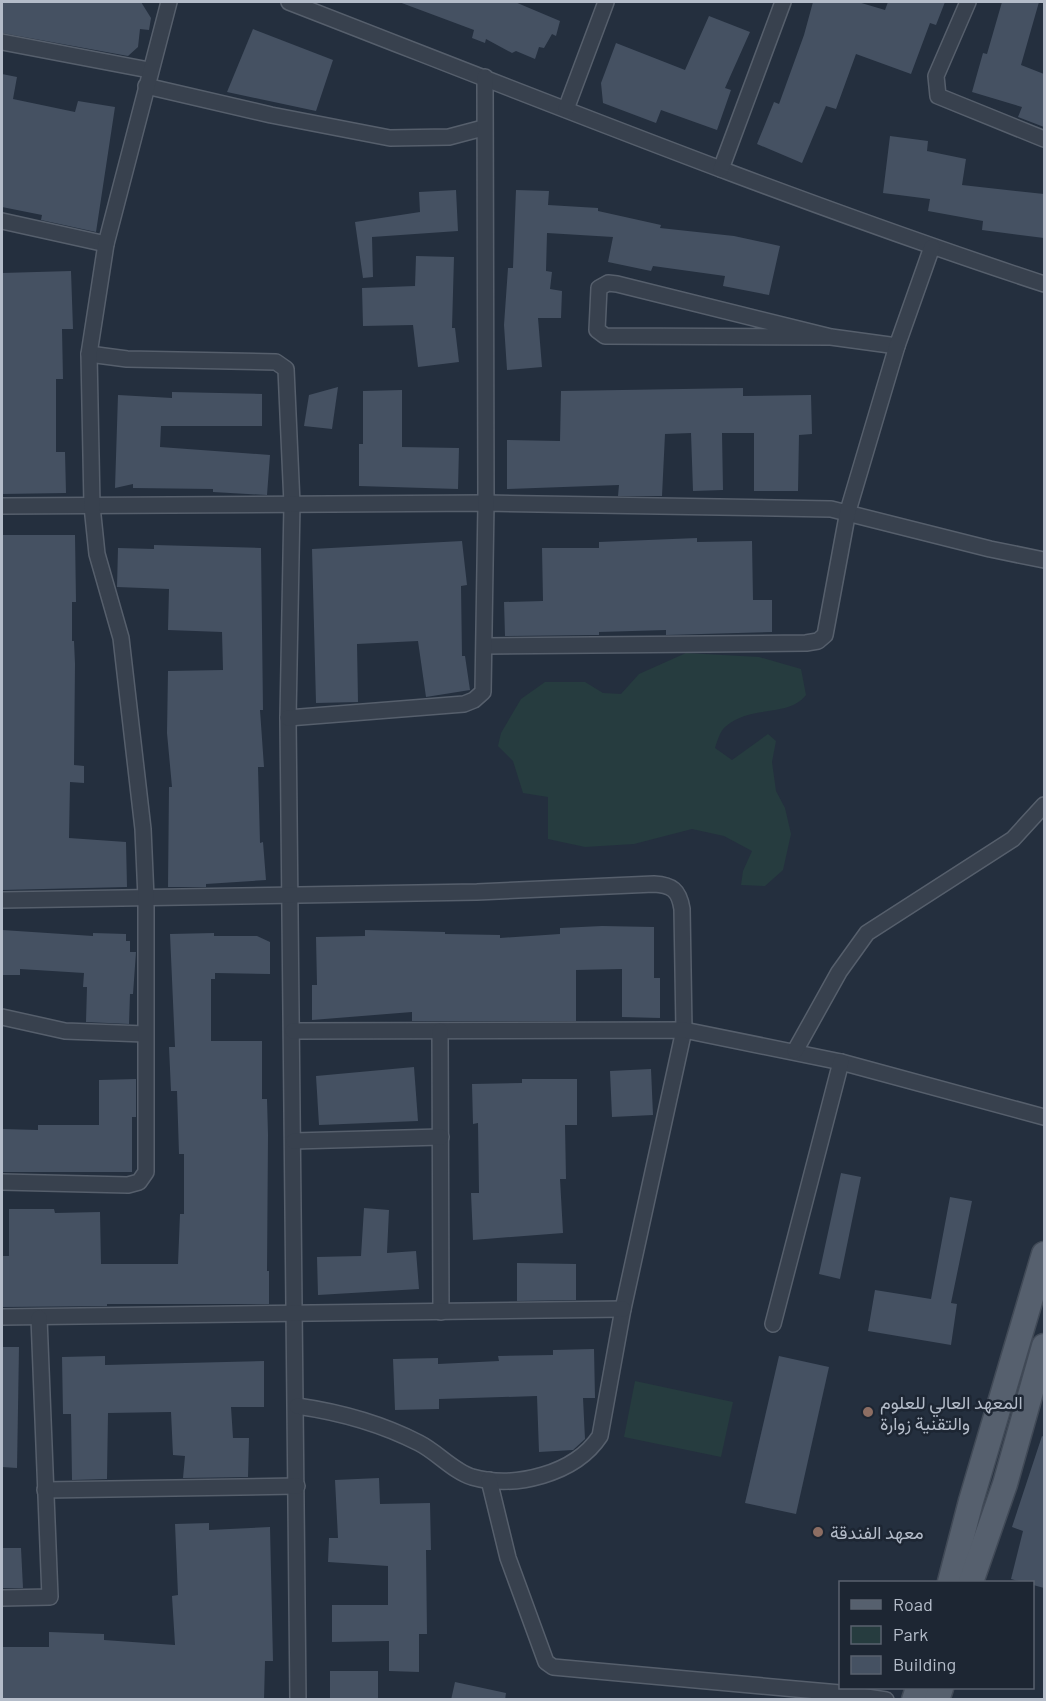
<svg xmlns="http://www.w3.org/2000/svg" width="1046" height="1701" font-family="Barlow,Vazirmatn,sans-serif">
<rect width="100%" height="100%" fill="#242f3e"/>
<g fill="#263c3f">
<path d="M686 653 759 657 801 669 806 695C788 718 751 704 725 727 720 731 717 742 715 748L732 760 768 734 776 741 772 762 776 791 785 808 791 834 783 870 765 886 741 885 743 871 752 851 724 836 692 829 634 844 585 847 548 839V797L523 793 513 761 498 746 501 733 521 699 545 682H585L603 693 621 694 639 674Z"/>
<polygon points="635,1381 733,1402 721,1457 624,1437"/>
</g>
<g fill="#455162">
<polygon points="2,2 141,2 151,18 149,30 140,29 138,47 128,56 2,33"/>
<polygon points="399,2 515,2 560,21 556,36 552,34 544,48 539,47 535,59 516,51 512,53 486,39 485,43 472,38 474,30"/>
<polygon points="813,2 858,2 885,10 888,2 945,2 936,25 930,23 911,74 856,54 836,109 826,106 802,163 757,144 774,102 779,104 804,35"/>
<polygon points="1002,2 1039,2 1021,65 1044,74 1044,127 1018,117 1022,107 972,92 983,53 987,54"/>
<polygon points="709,16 750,32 725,88 731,90 717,130 661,110 656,123 603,103 601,83 616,43 685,70"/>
<polygon points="253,29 333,60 316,111 227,92"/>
<polygon points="2,74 17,77 13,99 75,112 78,101 115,107 96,232 41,220 42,215 2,207"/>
<polygon points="890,136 928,141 927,151 966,159 962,185 1044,194 1044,238 982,230 983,221 928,211 930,199 883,193"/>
<polygon points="456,190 458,231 372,237 373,277 363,278 355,222 420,212 419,192"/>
<polygon points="516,190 549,191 548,205 598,208 598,211 661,225 660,228 734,236 780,246 769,295 723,286 725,276 653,266 651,271 608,262 613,237 547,233 546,271 552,272 550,289 562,291 561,318 538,318 542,367 507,370 504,325 508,268 513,268"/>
<polygon points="416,256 454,257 452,328 455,328 459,362 418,367 413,325 363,326 362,288 415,286"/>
<polygon points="71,271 73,329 62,329 63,379 56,379 56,452 65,452 66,493 2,494 2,273"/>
<polygon points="338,387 332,429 304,426 309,395"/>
<polygon points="743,388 743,396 811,395 812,434 799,435 798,491 754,491 754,433 722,433 723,490 693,491 691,433 665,434 662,496 618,496 619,485 507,489 507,440 560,441 561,391"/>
<polygon points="402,390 402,447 459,448 458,489 359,486 359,444 363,444 363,391"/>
<polygon points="172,392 262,394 262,426 161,426 160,447 270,455 267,495 213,492 213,489 133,488 133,484 115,488 118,395 172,398"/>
<polygon points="2,535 75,535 76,602 72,602 72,641 74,641 75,664 74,765 84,766 84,783 70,782 69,838 126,842 127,887 2,890"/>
<polygon points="697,538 697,542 752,541 753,600 772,600 772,632 666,635 666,630 599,632 599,635 592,635 505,636 504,602 543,601 542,548 599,548 599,542"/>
<polygon points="462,541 467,585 461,586 462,656 465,656 470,690 426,697 418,641 357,644 358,702 316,703 312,549"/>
<polygon points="154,545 261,548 263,710 260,710 264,767 258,767 260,843 263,842 266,880 206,884 206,887 168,887 169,787 172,787 167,733 168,671 223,670 222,632 168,630 169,589 117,587 118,548 154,549"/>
<polygon points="602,926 654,927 654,978 660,978 660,1018 622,1017 622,969 576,970 576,1021 412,1021 412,1012 312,1020 312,985 317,985 316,937 365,936 365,930 445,932 445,934 500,935 500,938 560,934 560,928"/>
<polygon points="2,930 93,936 93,933 126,934 126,941 130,941 130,952 136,952 133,994 130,994 129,1024 86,1022 87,987 83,987 84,973 20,969 20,975 2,975"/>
<polygon points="214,933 214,936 257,936 270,942 270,974 215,973 215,979 211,979 211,1041 262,1041 262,1099 267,1099 268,1135 267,1271 269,1271 269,1304 107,1304 107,1306 2,1307 2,1256 9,1256 9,1209 54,1209 55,1213 100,1212 101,1264 178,1264 180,1214 184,1214 184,1154 179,1154 177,1091 171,1091 169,1047 175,1047 170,934"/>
<polygon points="414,1067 418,1121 319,1125 316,1076"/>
<polygon points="651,1069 653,1115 612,1117 610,1071"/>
<polygon points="136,1079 136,1117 132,1117 132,1172 2,1172 2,1129 38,1130 38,1125 99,1125 99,1080"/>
<polygon points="522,1079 577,1079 577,1125 565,1125 566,1179 560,1179 563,1233 473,1240 471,1193 479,1193 478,1123 473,1124 472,1084 522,1083"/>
<polygon points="841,1173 861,1177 840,1279 819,1274"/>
<polygon points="950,1197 972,1201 951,1303 957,1304 951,1345 868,1331 875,1290 931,1299"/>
<polygon points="364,1208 389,1210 387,1253 416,1251 419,1289 318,1295 317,1257 361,1256"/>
<polygon points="517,1263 576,1264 576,1300 517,1301"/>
<polygon points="2,1347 19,1347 17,1468 2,1467"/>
<polygon points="594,1349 595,1398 583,1398 585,1439 573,1450 539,1452 537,1396 439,1399 439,1409 395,1410 393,1359 438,1358 438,1364 499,1361 498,1356 553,1355 553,1350"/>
<polygon points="105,1356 105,1365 264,1361 264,1407 231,1407 233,1438 249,1438 248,1477 183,1478 185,1456 173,1455 171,1412 108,1413 107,1479 72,1480 71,1414 63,1414 62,1357"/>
<polygon points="779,1356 829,1367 796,1514 745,1503"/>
<polygon points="1042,1436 1044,1437 1044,1588 1011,1579 1023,1531 1012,1527"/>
<polygon points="379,1478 380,1504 430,1503 431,1550 426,1550 427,1634 419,1634 419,1672 389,1671 389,1641 332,1642 332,1605 388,1605 388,1566 328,1562 329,1538 338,1538 335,1480"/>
<polygon points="209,1523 209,1530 270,1527 273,1661 265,1661 264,1700 2,1698 2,1647 49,1647 49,1632 104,1634 104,1640 175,1645 172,1596 178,1595 175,1524"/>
<polygon points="2,1548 21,1548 23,1588 2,1588"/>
<rect x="330" y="1671" width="48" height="28"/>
<polygon points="455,1682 506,1693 505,1700 451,1700"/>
</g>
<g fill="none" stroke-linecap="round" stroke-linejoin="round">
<defs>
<g id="street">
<path d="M289 2C539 99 789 200 1044 284"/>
<polyline points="968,2 936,76 938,96 1044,139"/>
<polyline points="2,42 149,70"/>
<polyline points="146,86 271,115 390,138 449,137 483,128"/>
<polyline points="566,109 606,2"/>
<polyline points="721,169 783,2"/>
<polyline points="2,221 106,244"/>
<polyline points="831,337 605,336 597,330 599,288 608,283 617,284 831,337 897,346"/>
<polyline points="89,354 127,359 276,362 286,369 292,504 288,718 298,1700"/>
<polyline points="2,506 486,503 831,509 990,549 1044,560"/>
<polyline points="485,646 806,643 818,641 825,635 848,511 897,346 932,247"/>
<polyline points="288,718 464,704 474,700 483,692 486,503 485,77"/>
<path d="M2 900 477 892 654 884C672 885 679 890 682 909L684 1030 623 1309 600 1436C575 1474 515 1489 472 1477 453 1471 437 1452 419 1443 380 1423 339 1412 297 1406"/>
<polyline points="2,1017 65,1031 145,1034"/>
<polyline points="293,1031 684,1030 841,1062 1044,1117"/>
<polyline points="440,1031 441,1312"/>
<polyline points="795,1051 839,972 867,933 1013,839 1044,805"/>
<polyline points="294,1141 441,1137"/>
<polyline points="2,1182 128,1185 139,1182 146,1172 146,898 143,829 121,638 97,554 92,506 89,354 106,244 169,2"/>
<polyline points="2,1317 623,1309"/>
<polyline points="773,1324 841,1062"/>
<polyline points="489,1480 508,1558 546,1662 553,1667 840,1693 886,1700"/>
<polyline points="45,1490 297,1486"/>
<polyline points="2,1598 50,1597 39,1318"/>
</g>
<g id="primary">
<polyline points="950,1582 971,1501 1044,1254"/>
<polyline points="971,1582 1005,1484 1044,1346"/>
<polyline points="914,1700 918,1688"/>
<polyline points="937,1700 941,1688"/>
</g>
</defs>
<use href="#street" stroke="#565f6c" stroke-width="18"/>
<use href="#primary" stroke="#414a57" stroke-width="27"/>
<use href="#street" stroke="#38414e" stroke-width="15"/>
<use href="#primary" stroke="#56606e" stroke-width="24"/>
</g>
<g fill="#8d6e63" stroke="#1d2633" stroke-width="2">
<circle cx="868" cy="1412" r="6"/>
<circle cx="818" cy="1532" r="6"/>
</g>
<g text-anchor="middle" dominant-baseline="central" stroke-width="5" stroke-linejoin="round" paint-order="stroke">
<g font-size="18" fill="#b4bcc9" stroke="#1d2633" text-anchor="start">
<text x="880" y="1402">المعهد العالي للعلوم<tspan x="880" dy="21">والتقنية زوارة</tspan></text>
<text x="830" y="1532">معهد الفندقة</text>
</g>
</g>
<rect width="1046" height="1701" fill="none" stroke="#b4bcc9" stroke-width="6"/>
<rect x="839" y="1581" width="195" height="108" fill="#1d2633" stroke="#59626f" stroke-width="1.5"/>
<rect x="851" y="1600" width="30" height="9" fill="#56606e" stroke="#59626f" stroke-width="1.5"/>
<text x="893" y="1611" font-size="18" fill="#b4bcc9">Road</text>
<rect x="851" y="1626" width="30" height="18" fill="#263c3f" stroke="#59626f" stroke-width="1.5"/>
<text x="893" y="1641" font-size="18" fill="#b4bcc9">Park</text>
<rect x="851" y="1656" width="30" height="18" fill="#455162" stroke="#59626f" stroke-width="1.5"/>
<text x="893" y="1671" font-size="18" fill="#b4bcc9">Building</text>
</svg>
